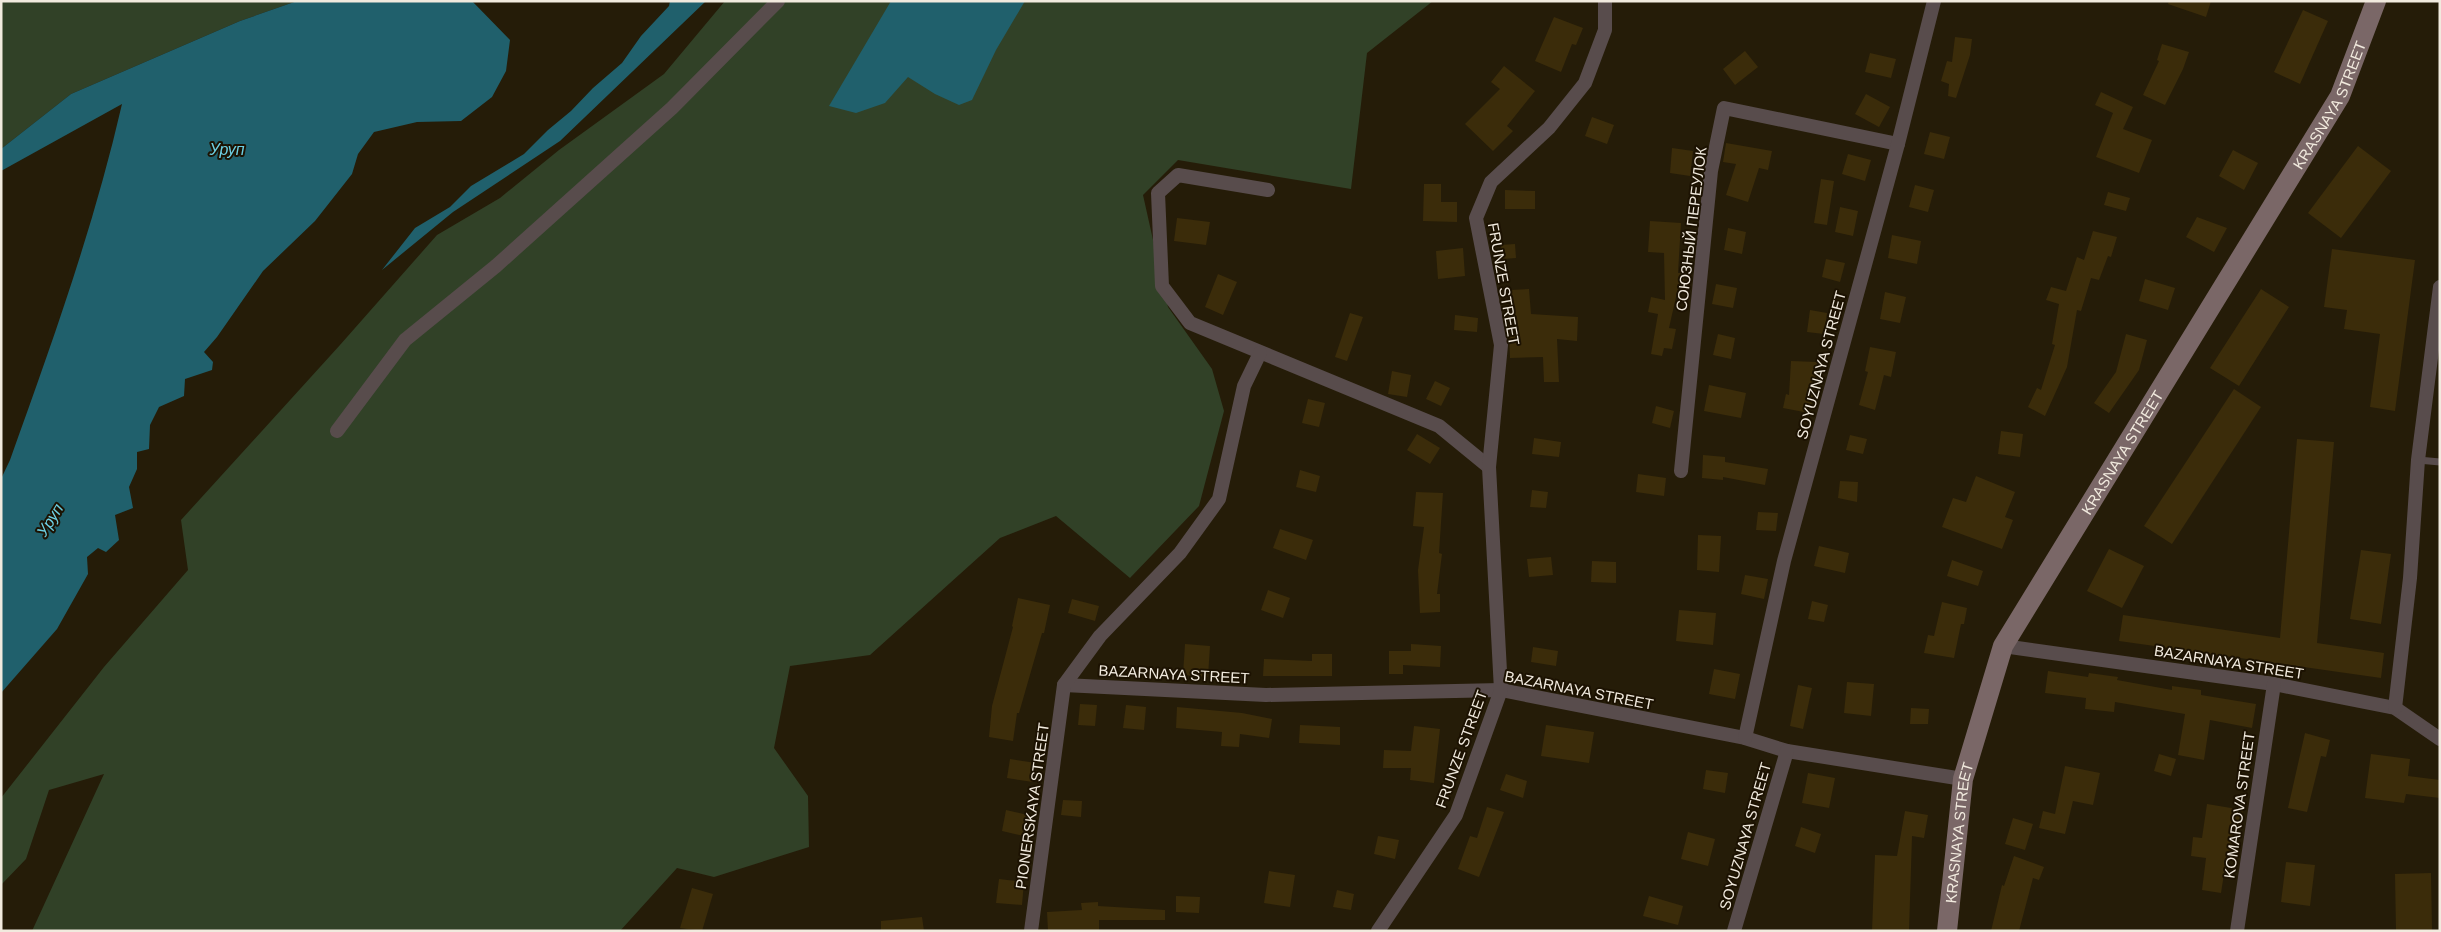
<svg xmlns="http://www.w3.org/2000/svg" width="2441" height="932" font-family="Arial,sans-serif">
<rect width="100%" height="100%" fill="#251c08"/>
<g fill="#314127">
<polygon points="1,1 297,1 240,21 71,94 1,149"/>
<polygon points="725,1 1433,1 1367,53 1351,189 1178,160 1143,195 1168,307 1212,369 1224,411 1199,506 1130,578 1056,516 1000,538 870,655 790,666 774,748 808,796 809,847 714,877 677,868 620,931 32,931 104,774 49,790 26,859 1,885 1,798 104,667 188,570 181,520 340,345 437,235 500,198 559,150 664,74"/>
</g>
<g fill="#20606c">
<path d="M297 1H472L510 40 506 71 492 97 461 121 417 122 374 132 358 154 352 174 315 221 263 271 217 337 204 352 213 362 212 370 185 379 184 396 159 407 150 425 149 449 137 452V469L129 487 133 508 115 515 119 540 106 552 98 548 87 557 88 574 57 629 1 693V479L10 460C52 343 94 226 122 104L1 171V149L71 94 240 21Z"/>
<polygon points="670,1 706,1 560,141 453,212 382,270 415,228 450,207 471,186 524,154 548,130 571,111 593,88 622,63 641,36 669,6"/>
<polygon points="891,1 1025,1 996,50 972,100 959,105 935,94 908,77 885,103 856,113 829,106"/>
</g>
<g fill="#3b2c0a">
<polygon points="2169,1 2211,1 2206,17 2168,4"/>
<polygon points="2303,10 2328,21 2300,84 2274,72"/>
<polygon points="1554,17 1583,28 1576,45 1572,44 1561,72 1535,61"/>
<polygon points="1955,37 1972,39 1970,55 1956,98 1948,96 1949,84 1941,81 1947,61 1952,62"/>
<polygon points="2162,44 2189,52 2183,69 2165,105 2143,95 2159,61 2157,60"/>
<polygon points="1745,51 1758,67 1735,85 1723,69"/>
<polygon points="1870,53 1896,59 1891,78 1865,72"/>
<polygon points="1504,66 1535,91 1507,126 1513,131 1493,151 1465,124 1500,89 1491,82"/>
<polygon points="2101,92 2133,107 2123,129 2152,140 2139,173 2096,157 2113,113 2095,105"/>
<polygon points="1866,94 1890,107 1879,127 1855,114"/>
<polygon points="1592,117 1614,125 1607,144 1585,136"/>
<polygon points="1930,132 1950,137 1944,159 1924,154"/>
<polygon points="1726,143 1772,151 1768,170 1759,168 1748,202 1726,195 1736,164 1723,162"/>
<polygon points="2358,146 2391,171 2341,238 2308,213"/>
<polygon points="1672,148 1693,151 1690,176 1670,173"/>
<polygon points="2233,150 2258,163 2244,190 2219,176"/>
<polygon points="1848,154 1871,160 1865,181 1842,174"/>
<polygon points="1821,179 1834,181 1827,225 1814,223"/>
<polygon points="1424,184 1441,184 1441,202 1457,202 1457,222 1423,221"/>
<polygon points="1915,185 1934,190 1928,212 1909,207"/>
<polygon points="1505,190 1535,191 1535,209 1505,209"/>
<polygon points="2108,192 2130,198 2126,211 2104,205"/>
<polygon points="1840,207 1858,211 1853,236 1835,232"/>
<polygon points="2197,217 2227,228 2214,252 2186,237"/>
<polygon points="1177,218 1210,222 1206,245 1174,241"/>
<polygon points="1650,221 1681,223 1678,273 1684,273 1684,288 1678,288 1669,328 1676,329 1672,349 1664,348 1662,356 1651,354 1658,314 1648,312 1651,297 1665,300 1664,253 1648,252"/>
<polygon points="1728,228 1746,232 1742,254 1724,250"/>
<polygon points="2093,231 2117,237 2111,257 2108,256 2099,280 2091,278 2081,311 2077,310 2067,367 2045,416 2028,407 2037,388 2041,390 2055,345 2052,344 2059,304 2046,300 2051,287 2066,291 2077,257 2084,260"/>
<polygon points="1892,235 1921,241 1917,264 1888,258"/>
<polygon points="1515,244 1516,258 1502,259 1501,245"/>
<polygon points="1463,248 1465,276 1438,279 1436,251"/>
<polygon points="2332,249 2415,260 2395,411 2370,407 2380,334 2344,329 2347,310 2324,307"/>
<polygon points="1826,259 1845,263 1840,282 1822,277"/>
<polygon points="1218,274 1237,282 1223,315 1205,307"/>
<polygon points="2145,279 2175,288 2168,310 2139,301"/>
<polygon points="1716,284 1737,288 1733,308 1712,304"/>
<polygon points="1529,289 1531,314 1578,317 1577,341 1557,339 1559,382 1544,382 1543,357 1510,358 1509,333 1512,333 1510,290"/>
<polygon points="2261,289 2289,307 2239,386 2210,368"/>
<polygon points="1885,292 1906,297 1900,323 1880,319"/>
<polygon points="1810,310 1827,313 1824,334 1807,332"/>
<polygon points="1350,313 1363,317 1347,361 1335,357"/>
<polygon points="1455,315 1478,318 1477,332 1454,330"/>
<polygon points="1718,334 1735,338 1731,359 1713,355"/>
<polygon points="2126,334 2147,340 2139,370 2109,413 2094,403 2116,372"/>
<polygon points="1870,347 1896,352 1891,377 1884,375 1875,410 1859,405 1868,372 1865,371"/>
<polygon points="1791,361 1817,362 1816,387 1809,413 1783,408 1786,394 1789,395"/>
<polygon points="1392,371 1411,375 1407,397 1388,394"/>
<polygon points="1435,381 1450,388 1441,406 1426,399"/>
<polygon points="1709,385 1746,393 1741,418 1704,411"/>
<polygon points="2234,389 2261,407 2172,544 2144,526"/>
<polygon points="1308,399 1325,403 1319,427 1302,423"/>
<polygon points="1656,406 1674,411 1670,428 1652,423"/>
<polygon points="2001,431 2023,434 2020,457 1998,454"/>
<polygon points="1417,434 1440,448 1430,464 1407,450"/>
<polygon points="1850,435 1867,439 1863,454 1846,450"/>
<polygon points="1534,438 1561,442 1559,457 1532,454"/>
<polygon points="2297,439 2334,442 2317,643 2384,653 2381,678 2119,641 2123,615 2280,638"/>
<polygon points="1703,455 1725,457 1725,462 1768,469 1765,485 1723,477 1723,480 1702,478"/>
<polygon points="1300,470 1320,476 1316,492 1296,487"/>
<polygon points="1638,474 1666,478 1664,496 1636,492"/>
<polygon points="1976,476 2015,492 2005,517 2013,520 2002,549 1942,527 1953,498 1966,502"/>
<polygon points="1840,481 1858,482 1857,502 1838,498"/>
<polygon points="1532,490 1548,492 1546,508 1530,507"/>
<polygon points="1416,492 1443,493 1439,553 1442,554 1437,594 1440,594 1440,612 1420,613 1418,570 1424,527 1413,526"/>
<polygon points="1758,512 1778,513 1776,531 1756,530"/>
<polygon points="1280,529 1313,540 1306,560 1273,548"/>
<polygon points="1698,535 1721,536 1719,572 1697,570"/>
<polygon points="1819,546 1849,553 1845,573 1814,566"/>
<polygon points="2109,549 2144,566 2122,608 2087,591"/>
<polygon points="2361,550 2391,554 2381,624 2350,619"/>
<polygon points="1551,557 1553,575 1529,577 1527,559"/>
<polygon points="1952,560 1983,571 1978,586 1947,576"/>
<polygon points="1592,561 1616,562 1616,583 1591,582"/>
<polygon points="1745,575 1768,579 1764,599 1741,594"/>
<polygon points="1268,590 1290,598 1283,618 1261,610"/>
<polygon points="1018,598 1050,605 1044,633 1042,633 1019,713 1017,713 1013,741 989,737 992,706 1013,627 1012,626"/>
<polygon points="1072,599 1099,606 1095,621 1068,613"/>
<polygon points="1812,601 1828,605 1824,622 1808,619"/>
<polygon points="1942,602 1967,608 1964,624 1961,624 1954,658 1924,653 1928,635 1934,636"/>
<polygon points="1679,610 1716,613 1713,645 1676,641"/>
<polygon points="1185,644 1210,646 1208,677 1183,675"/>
<polygon points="1411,644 1441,646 1440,667 1403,665 1403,674 1389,674 1389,651 1411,651"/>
<polygon points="1533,647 1558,651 1556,666 1531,662"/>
<polygon points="1312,654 1332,654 1332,676 1263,676 1264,659 1312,661"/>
<polygon points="1714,669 1740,674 1735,699 1709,694"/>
<polygon points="2048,671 2088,677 2089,673 2118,677 2117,680 2172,690 2172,686 2201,690 2201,695 2256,704 2252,728 2210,720 2204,760 2178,755 2185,714 2115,702 2114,712 2085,709 2086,698 2045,693"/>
<polygon points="1847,682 1874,684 1871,716 1844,713"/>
<polygon points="1798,685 1812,688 1803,729 1790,726"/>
<polygon points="1080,704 1097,705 1095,726 1078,725"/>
<polygon points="1126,705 1146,707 1144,730 1123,728"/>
<polygon points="1177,707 1242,713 1272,719 1269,738 1240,734 1239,747 1221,746 1222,732 1176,728"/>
<polygon points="1911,708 1929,709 1928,724 1910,724"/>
<polygon points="1300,725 1340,727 1340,745 1299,743"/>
<polygon points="1546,725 1594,732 1589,763 1541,756"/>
<polygon points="1414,726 1440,729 1434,783 1410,780 1411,768 1383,768 1384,750 1411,751"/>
<polygon points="2305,733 2330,740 2326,757 2321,756 2307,812 2288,808"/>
<polygon points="2159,754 2176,759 2171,776 2154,771"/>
<polygon points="2371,754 2410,759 2408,776 2440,780 2440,798 2406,794 2404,803 2365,798"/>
<polygon points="1010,759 1036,763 1033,782 1007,778"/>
<polygon points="2065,766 2100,773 2093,805 2073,801 2065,834 2039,828 2043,811 2055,814"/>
<polygon points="1706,770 1728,773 1725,793 1703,789"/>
<polygon points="1808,773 1835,778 1829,808 1802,803"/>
<polygon points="1506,774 1527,781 1523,798 1500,790"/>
<polygon points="1063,800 1082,801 1081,817 1061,815"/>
<polygon points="2207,804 2243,810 2238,838 2233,837 2229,861 2226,861 2221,893 2202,890 2206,858 2191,856 2193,837 2202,838"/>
<polygon points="1487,807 1504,812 1479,877 1458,869 1470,836 1477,838"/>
<polygon points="1006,810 1028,815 1024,836 1002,831"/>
<polygon points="1905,811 1928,815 1924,838 1912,836 1909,931 1872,931 1875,855 1897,856"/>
<polygon points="2013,818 2033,824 2025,850 2005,844"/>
<polygon points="1801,827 1821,834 1815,853 1795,846"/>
<polygon points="1688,832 1715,839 1708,866 1681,859"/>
<polygon points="1378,836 1399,840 1395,859 1374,854"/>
<polygon points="2014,856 2044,867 2039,880 2033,878 2019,931 1991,931 2002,885 2004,886"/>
<polygon points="2286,862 2315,865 2310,906 2281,902"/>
<polygon points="1269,871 1295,875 1290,907 1264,903"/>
<polygon points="2431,873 2432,931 2396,931 2395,874"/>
<polygon points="999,879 1024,882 1022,905 996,903"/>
<polygon points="692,888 713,894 702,931 680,928"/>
<polygon points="1337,890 1354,894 1351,910 1333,907"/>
<polygon points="1176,896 1200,897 1199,913 1176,912"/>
<polygon points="1649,896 1683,906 1678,925 1643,916"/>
<polygon points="1098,902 1098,906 1165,910 1165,920 1099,920 1099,931 1048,931 1047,912 1082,910 1081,903"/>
<polygon points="922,917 924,931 881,931 881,921"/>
</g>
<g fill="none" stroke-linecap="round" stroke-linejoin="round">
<polyline stroke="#584c4c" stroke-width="7" points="2418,460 2440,462"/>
<g stroke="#584c4c" stroke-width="14">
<polyline points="1268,190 1178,175 1158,193 1162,286 1190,323 1439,426 1489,467"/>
<polyline points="337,431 405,340 496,266 672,108 778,1"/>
<polyline points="1681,471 1711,171 1724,108 1898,144"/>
<polyline points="2003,646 2274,684 2395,708 2440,739"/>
<polyline points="1064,685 1266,695 1501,690 1745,738 1787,751 1963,779"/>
<polyline points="2395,708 2410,578 2418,460 2440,287"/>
<polyline points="1745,738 1784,561 1898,144 1934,1"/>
<polyline points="1031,931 1064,685 1100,636 1180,553 1219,499 1244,386 1260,353"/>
<polyline points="1378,931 1456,815 1501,690 1489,467 1501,345 1476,218 1491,182 1549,128 1585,83 1605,30 1605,1"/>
<polyline points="1734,931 1787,751"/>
<polyline points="2237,931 2274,684"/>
</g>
<path stroke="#7a6767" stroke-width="20" id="s1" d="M1947 931 1963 779 2003 646 2340 96 2376 1"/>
</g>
<g text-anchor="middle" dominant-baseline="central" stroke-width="4" stroke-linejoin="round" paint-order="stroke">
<g font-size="15" fill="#f1eade" stroke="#1c1202">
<text stroke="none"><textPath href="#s1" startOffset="924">KRASNAYA STREET</textPath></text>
<text transform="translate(1691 229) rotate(-83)">СОЮЗНЫЙ ПЕРЕУЛОК</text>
<text transform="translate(1504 284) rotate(80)">FRUNZE STREET</text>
<text transform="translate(1821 365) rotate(-75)">SOYUZNAYA STREET</text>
<text stroke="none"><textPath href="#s1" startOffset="519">KRASNAYA STREET</textPath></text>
<text transform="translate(2229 662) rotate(9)">BAZARNAYA STREET</text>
<text transform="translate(1174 674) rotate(3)">BAZARNAYA STREET</text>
<text transform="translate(1579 690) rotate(11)">BAZARNAYA STREET</text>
<text transform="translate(1461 749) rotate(-70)">FRUNZE STREET</text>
<text transform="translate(2239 805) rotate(-82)">KOMAROVA STREET</text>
<text transform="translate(1032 806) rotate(-82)">PIONERSKAYA STREET</text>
<text stroke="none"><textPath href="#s1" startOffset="99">KRASNAYA STREET</textPath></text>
<text transform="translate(1745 836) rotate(-74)">SOYUZNAYA STREET</text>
</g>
<g font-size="16" font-style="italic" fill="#6dcfe2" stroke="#1c1202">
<text x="227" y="149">Уруп</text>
<text transform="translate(50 520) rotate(-58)">Уруп</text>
</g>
</g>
<rect width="2441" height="932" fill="none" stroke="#f1eade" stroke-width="5"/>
</svg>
